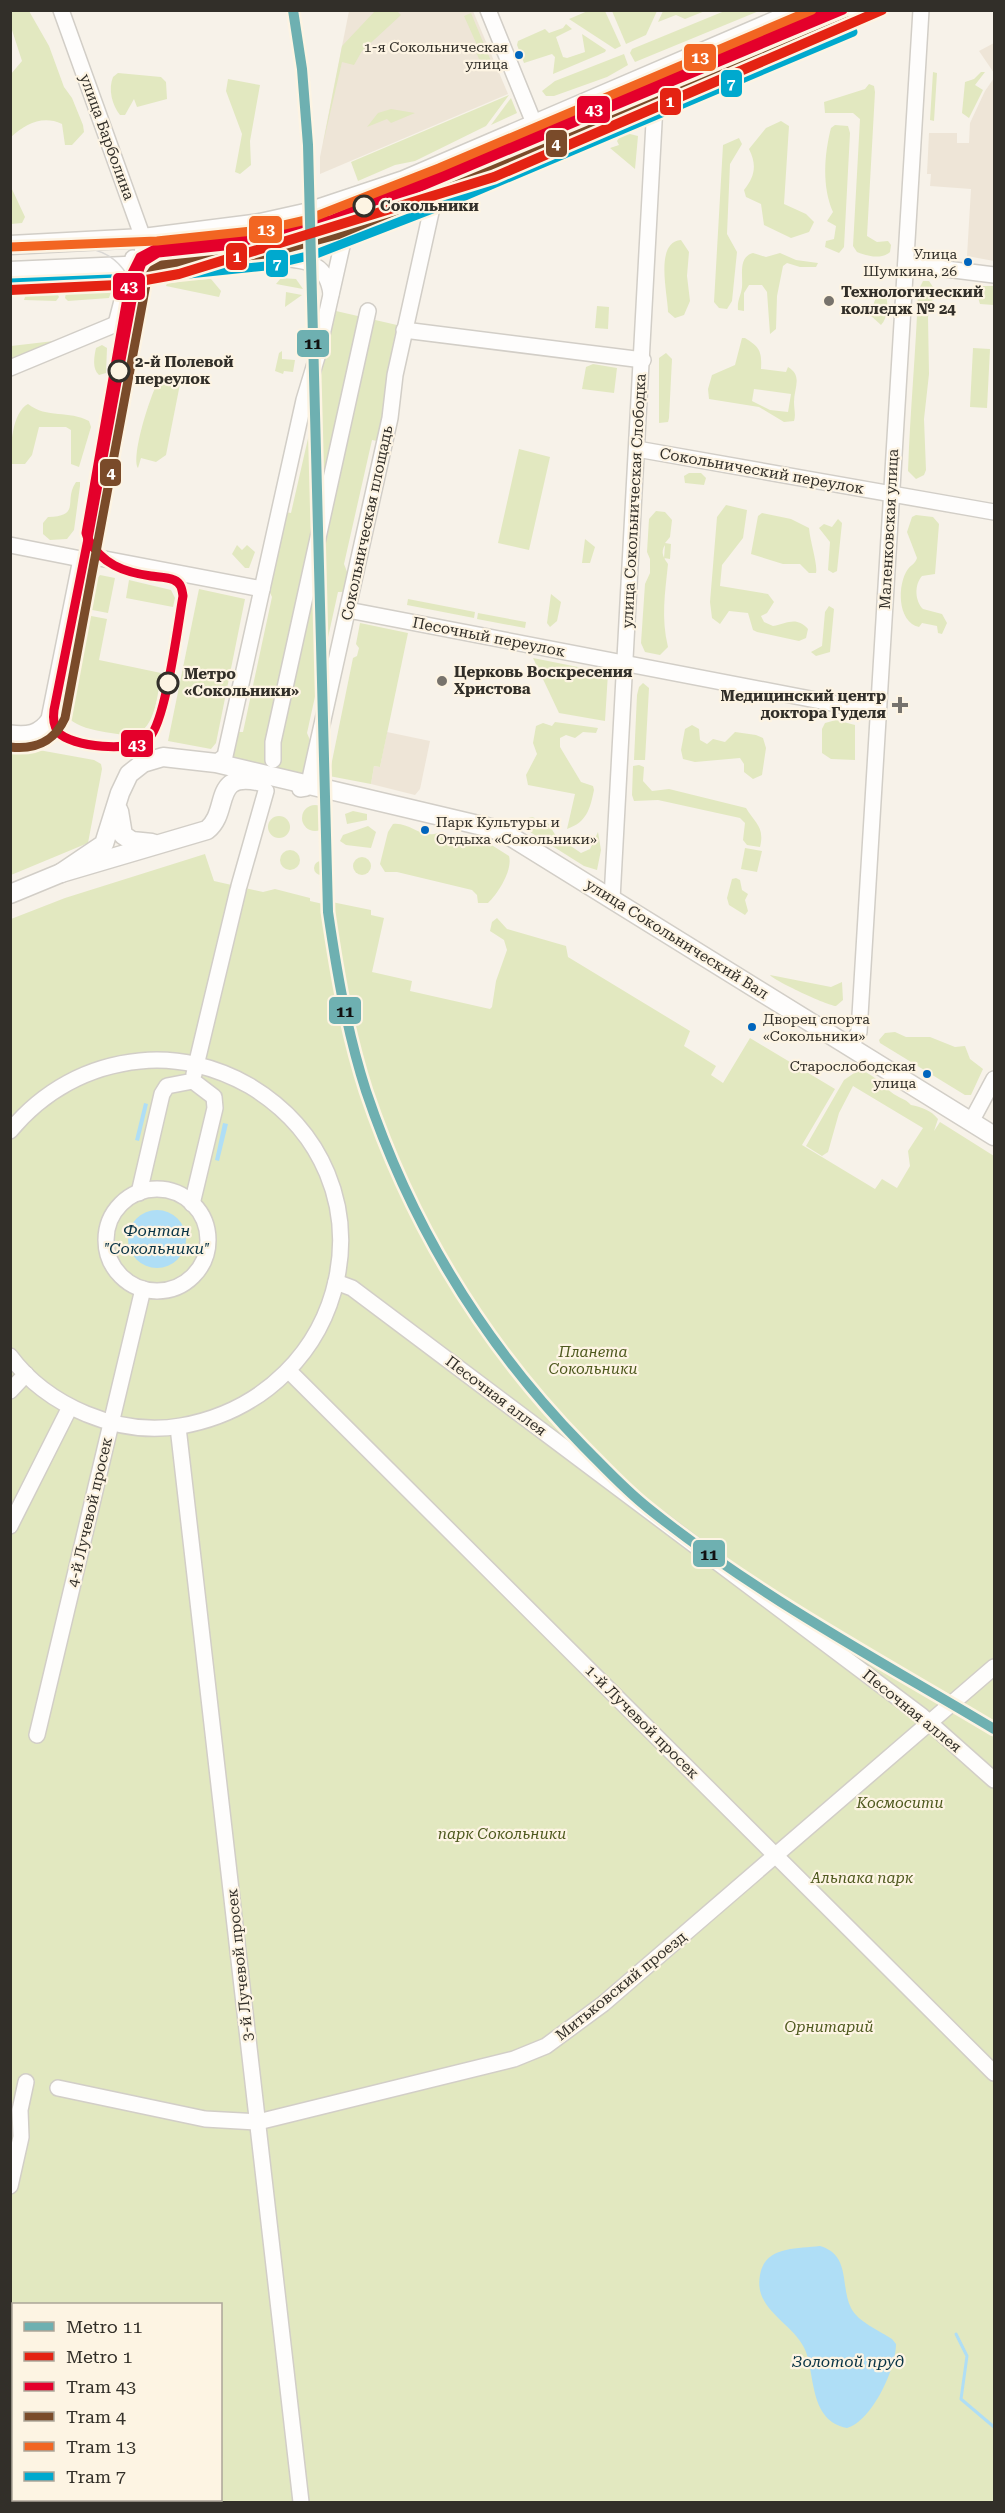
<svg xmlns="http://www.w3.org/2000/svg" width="1005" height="2513" font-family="'Roboto Serif',serif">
<rect width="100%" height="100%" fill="#f7f2e9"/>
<g fill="#eee5d7">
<polygon points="349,11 473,11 508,94 320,174 320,157"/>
<polygon points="994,43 994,73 979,51"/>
<polygon points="994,78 994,261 967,256 971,189 930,186 931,174 927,174 929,133 957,133 957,143 969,143 970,123 985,91"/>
<polygon points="387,732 430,741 420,789 415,795 371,784 374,766 380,767"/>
</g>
<g fill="#e2e8c0" fill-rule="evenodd">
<path d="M11 10 29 11 49 46 64 87 72 98 83 125 84 132 72 145H65L62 124C42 115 26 124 11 137V74L22 61 11 27Z"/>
<polygon points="590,10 605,11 621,46 615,49 569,19"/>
<polygon points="727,10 759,11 635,62 630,53 632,49"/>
<polygon points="375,11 397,11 401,15 362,51 354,65 342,62 323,144 342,46"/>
<polygon points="612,11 657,11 646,35 626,44"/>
<polygon points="663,11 663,10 705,11 685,19 676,15 658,22"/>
<polygon points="471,13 491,61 486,63 479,59 474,47 477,45 464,16"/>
<polygon points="566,24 572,29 556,37 563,57 567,58 585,52 582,34 606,50 605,52 553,74 555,57 552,54 524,63 517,45 518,41 545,29 549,33 563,28"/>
<polygon points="624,54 628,65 607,77 554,96 546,96 542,91 555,81"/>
<polygon points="933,72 937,73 934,121 930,120"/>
<polygon points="981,72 985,72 975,85 983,90 969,118 962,113 965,82 974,79"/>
<path d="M118 73 161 77 166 82 167 99 137 107 134 99 125 115H120C112 105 108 89 113 77Z"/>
<polygon points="228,79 260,85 250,141 251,165 240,174 235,172 242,134 226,91"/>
<path d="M869 84 874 86 875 92 867 236 877 242 888 241 891 245 890 252C881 260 867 256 857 252L853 246 860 119 853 113H825L824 102 865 89Z"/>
<polygon points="509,95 486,126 415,161 395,165 358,181 351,162"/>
<polygon points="511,98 517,113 491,125"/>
<polygon points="391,109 415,113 391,123 387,119 367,127 378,113"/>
<path d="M781 121 789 126 784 204 806 214 814 222 809 232 791 238 764 225 761 204 746 197 744 190C755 176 757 165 749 149L766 128Z"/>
<path d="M835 125 848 126 850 133 844 247 839 253 825 247 826 241 834 239 836 226 827 221 833 212C822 187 824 155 831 128Z"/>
<polygon points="630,134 638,136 635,169 610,148 619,145 617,141 621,135"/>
<polygon points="739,138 742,144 730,164 727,234 737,252 732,301 727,309 719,308 714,302 723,145"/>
<polygon points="11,187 25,217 22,223 11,224"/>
<path d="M681 240 689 252 687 276 690 301 684 315 675 318 668 312C668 295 654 242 681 240Z"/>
<path d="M753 253 766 257 780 253 796 260 818 263 816 267H800L787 263 783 266 777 296 776 329 770 334 767 292 762 285H749L744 293V311L738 310C737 300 741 296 742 287 743 275 738 257 753 253Z"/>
<polygon points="281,278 296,279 303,289 276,284"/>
<polygon points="211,279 221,291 219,297 166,286 168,281"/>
<path d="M923 281H929L935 290 928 317 929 374 924 419 926 470 924 475 916 479 908 471C910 411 916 351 918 291Z"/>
<polygon points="107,285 112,289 109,298 68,301 65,298 67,287"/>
<polygon points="983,286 994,286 994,305 980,304 977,294"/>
<polygon points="55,289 59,297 56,301 24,300 27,291"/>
<polygon points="286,292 302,295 285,307"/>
<path d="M877 294H885C889 302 888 318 881 325L870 315Z"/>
<polygon points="597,306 609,307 608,329 595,328"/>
<polygon points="336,311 397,325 387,373 384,417 377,441 372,440 344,564 349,577 344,592 338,592 307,733 312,745 305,775 230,761 236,732 243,732 272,597 267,586 285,512 291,513 312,421 307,413 325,359"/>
<path d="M742 338H745C760 347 762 352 761 369L786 372 788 367C803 376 794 388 794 402 794 409 796 415 794 421L784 422 759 407 709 399 708 389 712 375 735 365ZM754 389 791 394 788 412 770 410 752 401Z"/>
<polygon points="54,341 54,343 12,360 11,346"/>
<path d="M102 345 107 348 106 373 99 375C92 369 94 357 96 348Z"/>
<polygon points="973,348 990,349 987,408 970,407"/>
<polygon points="282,351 282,359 295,360 293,372 284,371 283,374 275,371 279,353"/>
<polygon points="666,353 672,359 669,418 668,422 659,423 659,358"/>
<polygon points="593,364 617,368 614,393 582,389 586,367"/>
<path d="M168 378 177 380 180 384 166 455 156 462 141 458 138 468C131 456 150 396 158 382Z"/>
<path d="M28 404C47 419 69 410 89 421L91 427 79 467 71 464V430L66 427H39L32 455 25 464H11C10 448 12 412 28 404Z"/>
<polygon points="519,449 550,457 529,550 498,543"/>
<polygon points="689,473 701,473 706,478 704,485 685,483 684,476"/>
<path d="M76 482H80V486L74 530 67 539 50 540 43 534V523L48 517C82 516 63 501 76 482Z"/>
<path d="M726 505 747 510 743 538 722 565 720 586 768 594 774 602 767 613 761 616 764 622 773 626C787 623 797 616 808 629L806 638 799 641 757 632 753 630 748 613 729 611 720 624 712 618 710 602 717 517Z"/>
<path d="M656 511 665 512 672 520 670 537 665 543 671 544 670 559 664 558 665 545C660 553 664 558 668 564 665 593 661 618 668 647L660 655 645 652 641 643 645 584 650 573V559L647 552 649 519Z"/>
<path d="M762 513 791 519 809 528C810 541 818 565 816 573H809L800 564H783L751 554 758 516Z"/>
<path d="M916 515 933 517 939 524 935 574 922 576C914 585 915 601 923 609L942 614 947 623 942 634 938 633 937 626 922 623 919 627C897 622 897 584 908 569 912 564 915 564 917 558L907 532 912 517Z"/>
<polygon points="838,519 842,523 837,571 833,573 828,570 830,542 819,528 824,524 832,527"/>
<polygon points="585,539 595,547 590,563 582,563"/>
<polygon points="237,545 242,550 247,545 255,552 249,568 245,568 232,554"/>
<polygon points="100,575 115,578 108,613 87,609 92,584"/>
<polygon points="129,580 171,590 175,598 173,607 126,598"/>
<polygon points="199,589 245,599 216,743 211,749 168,741"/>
<polygon points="551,594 561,602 557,621 550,627 547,623"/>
<polygon points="408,599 475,612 474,618 407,605"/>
<polygon points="829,606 834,609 830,652 816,656 811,652 822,646 825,612"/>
<polygon points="478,613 526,622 525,628 477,619"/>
<path d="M86 615 107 619 99 660 161 673C157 697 157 724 134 737 113 732 76 732 64 713Z"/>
<polygon points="360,623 408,633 380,767 374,766 371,784 329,776 353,658 357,656 359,648 356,644"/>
<polygon points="533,658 608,673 605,721 559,713"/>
<polygon points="643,683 649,688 645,760 634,760 637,695 639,687"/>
<polygon points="836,720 855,725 855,760 831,759 822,753 822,729 825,723"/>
<path d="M555 722 598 728 596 733 583 732 575 738 566 735 560 738V747L581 782 593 786 594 790C590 809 587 822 567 829L575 794 528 785 526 775 537 754 533 743 536 726 543 723 552 726Z"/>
<polygon points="692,725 699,729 700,740 707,744 713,739 725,742 735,732 756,735 763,738 766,748 762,775 753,779 744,772 744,764 740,758 695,762 683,759 681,750 685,729"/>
<polygon points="11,745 94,760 101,764 102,769 88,843 11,875"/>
<path d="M639 765 644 767 643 781 652 791 669 789 746 808C755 823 765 827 760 847L747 845 743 840 745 823 740 818 658 800 634 801 632 795 633 766Z"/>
<circle cx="315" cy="818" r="13"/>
<polygon points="353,811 367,814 367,820 347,824 345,814"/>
<circle cx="279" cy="827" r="11"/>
<polygon points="532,817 548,823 556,836 581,853 590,849 598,832 601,850 597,870 584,866 527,830 521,820"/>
<path d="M393 824C410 822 421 839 438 833L490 844 509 856C513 870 498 894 488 903H478L477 895 472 890 397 872H385L380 864 388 832Z"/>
<polygon points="368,826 376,832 371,848 346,845 340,841 343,835"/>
<polygon points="745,848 762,851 757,872 741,869"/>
<circle cx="290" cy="860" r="10"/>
<path d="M205 854 214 881 263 892 275 889 310 898V901L323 904 327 901 371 910V915L384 918 372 972 412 981 410 991 490 1009 492 1007 496 981 507 950 504 940 490 931 492 922 497 918 507 929 566 946 568 957 690 1031 684 1046 716 1066 711 1075 723 1083 750 1038 835 1089 802 1145 875 1189 882 1179 897 1188 910 1166 908 1151 923 1128 853 1086 839 1113 828 1152 822 1156 806 1146 844 1080 860 1069C877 1078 878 1081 891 1092 898 1098 905 1098 911 1105 921 1107 931 1110 938 1119L934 1131 940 1122 994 1156V2502H11V919L65 898ZM14 2304H220V2500H14Z"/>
<circle cx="362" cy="866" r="9"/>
<circle cx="321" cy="868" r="7"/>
<polygon points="736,878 740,880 742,890 748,894 745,900 748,911 745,915 729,905 727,898 732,879"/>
<path d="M770 975 831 987 842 982 843 1000 836 1006C828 1006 773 980 770 975Z"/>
<polygon points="895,1032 906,1037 930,1037 955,1047 965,1046 970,1059 983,1069 971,1095 965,1095 880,1043 879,1040 885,1033"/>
</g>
<g fill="#afdef6">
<polygon points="144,1103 148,1104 139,1141 135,1140"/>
<polygon points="223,1123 228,1124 219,1161 215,1160"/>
<circle cx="157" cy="1239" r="29"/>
<path d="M820 2246C851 2255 840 2286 851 2308 858 2322 880 2331 892 2339L896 2344C896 2369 872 2421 847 2428 810 2421 815 2377 806 2352 795 2323 753 2311 760 2275 765 2246 796 2249 820 2246Z"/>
</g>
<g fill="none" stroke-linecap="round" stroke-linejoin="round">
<polyline stroke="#afdef6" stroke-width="3" points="956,2334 967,2356 961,2399 994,2427"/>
<defs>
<g id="minor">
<polyline points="61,10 143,238 142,266 89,556"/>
<polyline points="488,10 538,133 539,142 528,155"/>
<path d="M273 258C301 259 327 260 331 294"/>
<polyline points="906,264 994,275"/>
<polyline points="116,324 133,258"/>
<polyline points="404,330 643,360"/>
<polyline points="10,368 116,324 131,327"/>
<polyline points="637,449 994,512"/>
<polyline points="10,545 81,559 89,556 262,589"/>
<polyline points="348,610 878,712"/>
<path d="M10 733C27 735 39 734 49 719L81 559"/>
<polyline points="273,760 273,742 368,311"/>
<polyline points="216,763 225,756 304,400 317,357 353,197"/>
<polyline points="300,789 306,788 309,783 390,418 395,375 435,194 432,178 417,174"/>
<polyline points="239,886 266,791"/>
<polyline points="612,899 655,104"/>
<polyline points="851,1045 859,1032 921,10"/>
<polyline points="194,1074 238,890"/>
<polyline points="971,1122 994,1079"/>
<path d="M10 1131C43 1091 88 1066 140 1061 178 1057 217 1067 250 1086 401 1177 353 1395 181 1426 119 1437 47 1406 10 1356"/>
<circle cx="157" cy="1240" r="51"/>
<polyline points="139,1193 162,1094 167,1086 193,1081 214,1097 215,1108 192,1204"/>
<polyline points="336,1282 352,1288 922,1716 994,1780"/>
<polyline points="289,1371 994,2073"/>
<polyline points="10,1391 26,1374"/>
<polyline points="178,1427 301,2502"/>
<polyline points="10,1526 70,1407"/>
<polyline points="37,1735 143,1289"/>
<polyline points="58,2088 205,2119 258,2122 514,2059 546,2046 603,2004 994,1667"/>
<polyline points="10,2186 21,2137 20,2110 26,2082"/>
</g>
<g id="major">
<polyline points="10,245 143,238 260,223 305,213 404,180 800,10"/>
<polyline points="10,271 239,261 304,247 655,104 870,10"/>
<polyline points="119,811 123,835 132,841 152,843"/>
<polyline points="61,873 104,844 120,793 129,774 143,763 163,757 216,763 491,828 508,835 994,1136"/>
<path d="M10 894 61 873 207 830C231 811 210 770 262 782"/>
</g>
</defs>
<use href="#minor" stroke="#d2cec7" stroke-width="18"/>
<use href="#major" stroke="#d2cec7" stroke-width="21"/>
<use href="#minor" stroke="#fefdfc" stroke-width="15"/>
<use href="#major" stroke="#fefdfc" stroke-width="18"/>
<path stroke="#dad8d5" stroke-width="1.5" d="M95 250C116 256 128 271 134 292"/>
<defs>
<g id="tram-1">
<path d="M88 539C102 564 123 572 151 576 158 577 168 577 174 580 181 583 182 589 183 596 178 624 166 721 149 738 134 753 70 747 58 732 53 725 53 717 54 710Z"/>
<polyline points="88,539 86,533 131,275 140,257 157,248 263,238 333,219 830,10"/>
<polyline points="88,539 136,279 142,263 158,253 264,242 332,224 843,10"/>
</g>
<path id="tram-2" d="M10 747C36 750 54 742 65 718L147 279 153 270 162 265 266 254 337 235 849 21"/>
<polyline id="tram-3" points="10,247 157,241 262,230 306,220 439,168 812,10"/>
<polyline id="tram-4" points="11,283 160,277 266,266 316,254 453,201 853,32"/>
</defs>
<use href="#tram-1" stroke="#fdf4e3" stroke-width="14"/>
<use href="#tram-2" stroke="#fdf4e3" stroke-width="14"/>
<use href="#tram-3" stroke="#fdf4e3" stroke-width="14"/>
<use href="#tram-4" stroke="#fdf4e3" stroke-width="14"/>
<use href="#tram-1" stroke="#e4002b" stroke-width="9"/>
<use href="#tram-2" stroke="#7a4b2a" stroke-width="9"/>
<use href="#tram-3" stroke="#f26522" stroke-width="9"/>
<use href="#tram-4" stroke="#00a9ce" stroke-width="9"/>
<defs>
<path id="metro-1" d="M293 10 302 69 308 145 328 912C337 973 347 1032 366 1091 411 1225 485 1346 584 1447 605 1468 625 1490 648 1508 755 1594 877 1659 994 1729"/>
<polyline id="metro-2" points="10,290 118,285 179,274 494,177 882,10"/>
</defs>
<use href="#metro-1" stroke="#fdf4e3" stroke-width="15"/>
<use href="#metro-2" stroke="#fdf4e3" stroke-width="15"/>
<use href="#metro-1" stroke="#6eb0b1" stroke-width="10"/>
<use href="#metro-2" stroke="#e42313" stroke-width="10"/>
</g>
<g fill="#0065bd" stroke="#fdf4e3" stroke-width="2">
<circle cx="519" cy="55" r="5"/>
<circle cx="968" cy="262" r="5"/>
<circle cx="425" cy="830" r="5"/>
<circle cx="752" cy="1027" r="5"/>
<circle cx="927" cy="1074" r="5"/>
</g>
<g fill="#fdf4e3" stroke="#322f29" stroke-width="3">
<circle cx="364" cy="206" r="10"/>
<circle cx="119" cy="371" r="10"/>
<circle cx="168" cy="683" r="10"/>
</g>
<g fill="#77736c" stroke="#fdf4e3" stroke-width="2">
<circle cx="829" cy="301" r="6"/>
<circle cx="442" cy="681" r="6"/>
<path d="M897 696h6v6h6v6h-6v6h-6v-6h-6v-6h6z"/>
</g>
<g text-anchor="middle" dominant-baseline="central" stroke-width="4.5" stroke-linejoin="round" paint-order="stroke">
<g font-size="14" fill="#322f29" stroke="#fdf4e3" text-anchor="end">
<text x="508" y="47">1-я Сокольническая<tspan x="508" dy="17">улица</tspan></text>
<text x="957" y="254">Улица<tspan x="957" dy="17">Шумкина, 26</tspan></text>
<text x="436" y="822" text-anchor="start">Парк Культуры и<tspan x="436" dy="17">Отдыха «Сокольники»</tspan></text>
<text x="763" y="1019" text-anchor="start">Дворец спорта<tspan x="763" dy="17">«Сокольники»</tspan></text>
<text x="916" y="1066">Старослободская<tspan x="916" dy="17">улица</tspan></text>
</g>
<g font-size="15" fill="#322f29" stroke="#fdf4e3">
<text transform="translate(107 137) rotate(70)">улица Барболина</text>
<text transform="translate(762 471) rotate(10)">Сокольнический переулок</text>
<text transform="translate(634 501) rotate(-87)">улица Сокольническая Слободка</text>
<text transform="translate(367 523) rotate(-78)">Сокольническая площадь</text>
<text transform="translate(889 529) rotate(-87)">Маленковская улица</text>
<text transform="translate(489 637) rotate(11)">Песочный переулок</text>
<text transform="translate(677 939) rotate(32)">улица Сокольнический Вал</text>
<text transform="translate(496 1396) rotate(37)">Песочная аллея</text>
<text transform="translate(90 1512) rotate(-77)">4-й Лучевой просек</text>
<text transform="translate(912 1711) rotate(39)">Песочная аллея</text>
<text transform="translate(642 1722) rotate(45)">1-й Лучевой просек</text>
<text transform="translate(240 1965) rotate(-96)">3-й Лучевой просек</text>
<text transform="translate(621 1986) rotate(-39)">Митьковский проезд</text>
</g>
<g font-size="15" font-weight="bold" fill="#322f29" stroke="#fdf4e3" text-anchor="start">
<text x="380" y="206">Сокольники</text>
<text x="135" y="362">2-й Полевой<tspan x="135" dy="17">переулок</tspan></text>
<text x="184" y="674">Метро<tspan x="184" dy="17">«Сокольники»</tspan></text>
</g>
<g font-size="15" font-weight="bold" fill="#322f29" stroke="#fdf4e3" text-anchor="start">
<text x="841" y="292">Технологический<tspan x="841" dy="17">колледж № 24</tspan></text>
<text x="454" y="672">Церковь Воскресения<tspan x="454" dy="17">Христова</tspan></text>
<text x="886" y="696" text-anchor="end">Медицинский центр<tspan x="886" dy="17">доктора Гуделя</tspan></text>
</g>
<g font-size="15" font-style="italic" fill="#4e591e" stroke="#fdf4e3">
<text x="593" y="1352">Планета<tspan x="593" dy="17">Сокольники</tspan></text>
<text x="900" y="1803">Космосити</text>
<text x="502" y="1834">парк Сокольники</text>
<text x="862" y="1878">Альпака парк</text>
<text x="829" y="2027">Орнитарий</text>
</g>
<g font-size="16" font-style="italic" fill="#093446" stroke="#fdf4e3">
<text x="157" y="1230">Фонтан<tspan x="157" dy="18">"Сокольники"</tspan></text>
<text x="848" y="2361">Золотой пруд</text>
</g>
</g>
<g stroke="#fdf4e3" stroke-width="2">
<rect x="683" y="43" width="34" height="29" rx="6" fill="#f26522"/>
<rect x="720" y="69" width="23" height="29" rx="6" fill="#00a9ce"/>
<rect x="659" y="87" width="23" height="29" rx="6" fill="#e42313"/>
<rect x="576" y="95" width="35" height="29" rx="6" fill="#e4002b"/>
<rect x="545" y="129" width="23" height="29" rx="6" fill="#7a4b2a"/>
<rect x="248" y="215" width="35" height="29" rx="6" fill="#f26522"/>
<rect x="225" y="242" width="23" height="29" rx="6" fill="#e42313"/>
<rect x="265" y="249" width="24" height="29" rx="6" fill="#00a9ce"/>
<rect x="112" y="272" width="34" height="29" rx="6" fill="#e4002b"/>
<rect x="296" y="329" width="34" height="29" rx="6" fill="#6eb0b1"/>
<rect x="99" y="458" width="23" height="29" rx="6" fill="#7a4b2a"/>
<rect x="120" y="729" width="34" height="29" rx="6" fill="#e4002b"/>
<rect x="328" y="996" width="34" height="29" rx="6" fill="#6eb0b1"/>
<rect x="692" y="1539" width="34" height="29" rx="6" fill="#6eb0b1"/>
</g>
<g font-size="16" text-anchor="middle" font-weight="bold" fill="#fff">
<text x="700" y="63">13</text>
<text x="731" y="89">7</text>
<text x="670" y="107">1</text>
<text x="594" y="115">43</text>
<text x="556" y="149">4</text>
<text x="266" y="235">13</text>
<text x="237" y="262">1</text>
<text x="277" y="269">7</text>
<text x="129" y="292">43</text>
<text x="111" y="478">4</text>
<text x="137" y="750">43</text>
</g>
<g font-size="16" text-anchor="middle" font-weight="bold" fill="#111">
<text x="313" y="349">11</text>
<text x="345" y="1017">11</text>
<text x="709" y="1560">11</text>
</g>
<rect width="1005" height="2513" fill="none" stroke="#322f29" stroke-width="24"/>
<rect x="12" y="2303" width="210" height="198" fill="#fdf4e3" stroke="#aca599" stroke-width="1.5"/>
<rect x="24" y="2322" width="30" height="9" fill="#6eb0b1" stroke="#aca599" stroke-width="1.5"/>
<text x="66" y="2333" font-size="18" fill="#322f29">Metro 11</text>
<rect x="24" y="2352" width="30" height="9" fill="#e42313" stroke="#aca599" stroke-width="1.5"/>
<text x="66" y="2363" font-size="18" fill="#322f29">Metro 1</text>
<rect x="24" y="2382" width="30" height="9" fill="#e4002b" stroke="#aca599" stroke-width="1.5"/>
<text x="66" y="2393" font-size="18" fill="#322f29">Tram 43</text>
<rect x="24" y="2412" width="30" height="9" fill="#7a4b2a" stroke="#aca599" stroke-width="1.5"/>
<text x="66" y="2423" font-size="18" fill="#322f29">Tram 4</text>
<rect x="24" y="2442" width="30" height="9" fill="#f26522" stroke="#aca599" stroke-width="1.5"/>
<text x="66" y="2453" font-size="18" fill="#322f29">Tram 13</text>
<rect x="24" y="2472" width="30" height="9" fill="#00a9ce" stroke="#aca599" stroke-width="1.5"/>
<text x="66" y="2483" font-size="18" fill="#322f29">Tram 7</text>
</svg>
